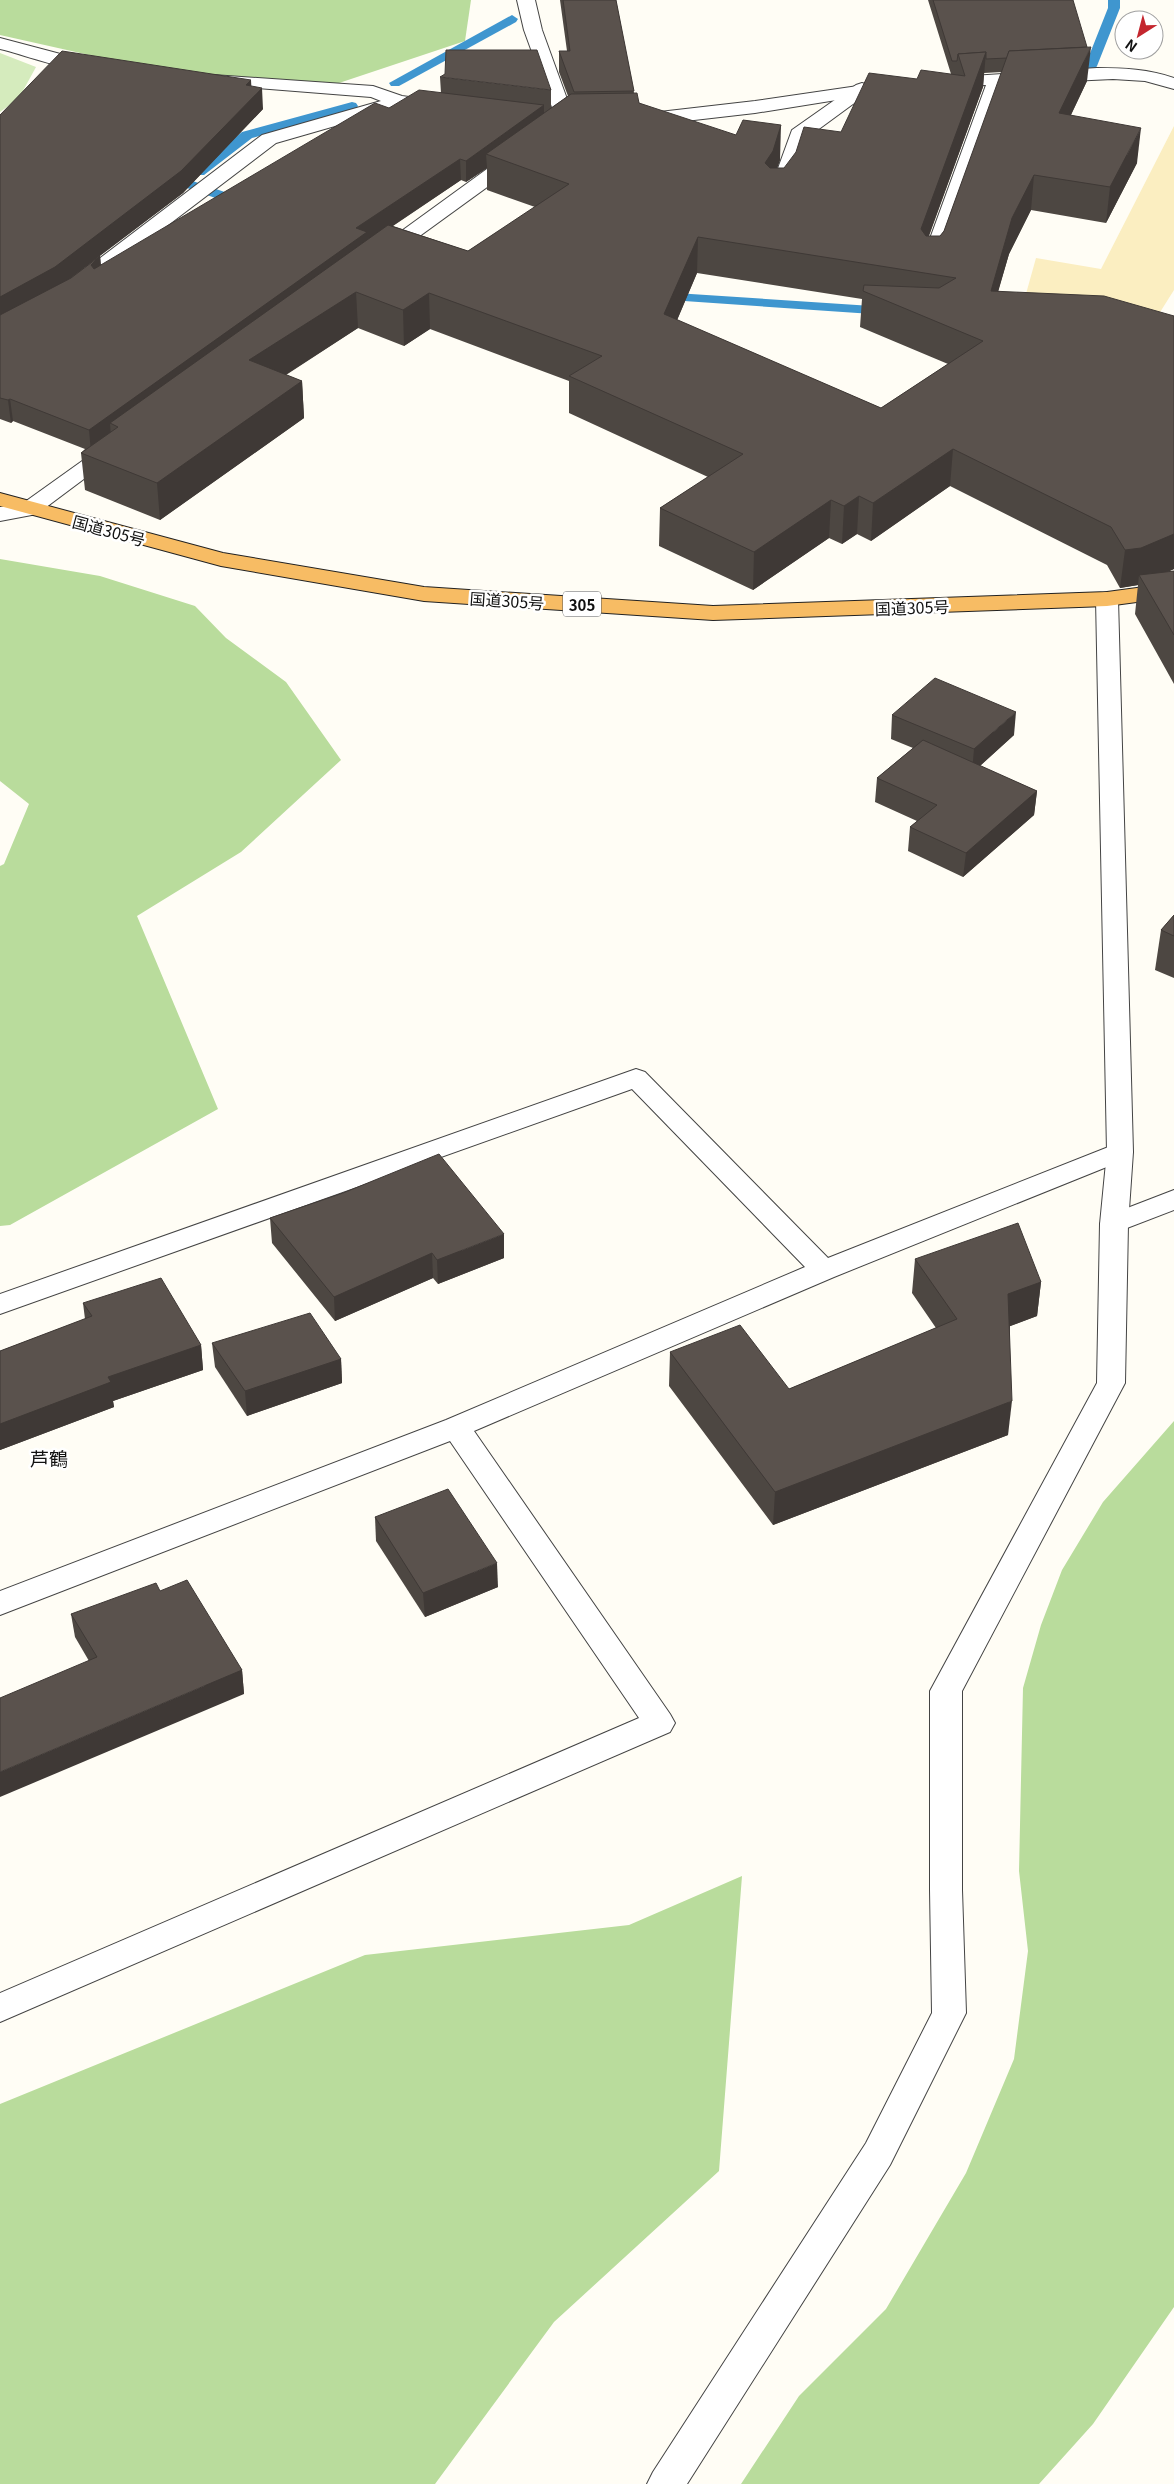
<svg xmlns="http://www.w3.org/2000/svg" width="1174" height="2484" font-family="Georgia,'Noto Sans JP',serif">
<rect width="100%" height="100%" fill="#fffdf5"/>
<polygon fill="#d5ebbd" points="0,53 36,67 19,98 0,112"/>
<g fill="#b9dc9c">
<polygon points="0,0 471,0 465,41 327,87 183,76 0,35"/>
<polygon points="0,559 100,576 195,606 226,638 286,682 341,760 241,852 137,916 218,1109 10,1225 0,1226 0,866 4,864 29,804 0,781"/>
<polygon points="1174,1421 1174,2307 1093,2424 1039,2484 741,2484 799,2396 886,2309 966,2173 1014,2059 1028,1951 1019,1871 1023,1688 1041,1625 1062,1570 1103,1502"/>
<polygon points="742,1876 719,2171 554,2322 435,2484 0,2484 0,2104 365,1955 629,1925"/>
</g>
<polygon fill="#fbeec1" points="1174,126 1174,290 1157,317 1024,301 1036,258 1101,269"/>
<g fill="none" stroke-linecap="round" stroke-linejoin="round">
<g fill="#3f96cf" fill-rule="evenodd">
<polygon points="1108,0 1120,0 1120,8 1097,66 1095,69 1087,69 1085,66 1108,8"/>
<polygon points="512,15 518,19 516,22 399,86 391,86 389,83"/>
<polygon points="352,102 356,103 358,106 356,109 252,138 204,175 194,175 193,172 242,132"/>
<polygon points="178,176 248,200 250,203 248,206 238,206 173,183 171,180"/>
<polygon points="660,292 887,307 894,311 887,315 655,299 653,296 655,293"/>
</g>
<defs>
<polygon id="service" points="862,83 868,85 871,89 868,93 808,137 793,187 786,197 772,197 769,193 792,130 856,85"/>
<g id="minor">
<polygon points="517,0 535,0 542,30 575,121 573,125 559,125 557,121 524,30"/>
<path d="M0 38 68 56 97 60 100 64 97 68C72 74 26 55 0 49Z"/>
<path d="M1097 68C1124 68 1149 69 1174 78V89L1145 81 1113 79 1005 84 940 266 937 270H923L920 266 986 85 941 86 938 82 941 78Z"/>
<polygon points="213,75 373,86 402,96 444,102 446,106 444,110 437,112 401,107 276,143 84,289 77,291 70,289 67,285 70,281 262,135 381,101 371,97 207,84 204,80 207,76"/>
<polygon points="899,80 905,81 908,85 905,89 755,113 642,126 635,124 633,120 635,116 642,114 755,101"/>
<polygon points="516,151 523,153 525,157 523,161 388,259 374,259 371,255 374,251 509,153"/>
<polygon points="113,442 120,444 124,448 120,452 37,514 0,521 0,507 22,504 106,444"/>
<polygon points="636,1069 645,1072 828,1258 1111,1146 1120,1143 1129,1146 1133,1152 1129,1158 834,1277 474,1431 670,1714 675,1723 670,1732 0,2022 0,1993 639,1718 450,1441 0,1615 0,1591 446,1420 805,1267 632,1089 0,1314 0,1294"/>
<polygon points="1174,1190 1174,1210 1114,1233 1104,1231 1100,1224 1104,1217"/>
</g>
<polygon id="tertiary" points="1107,592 1115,594 1118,599 1133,1152 1128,1224 1125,1383 962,1691 962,1890 966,2013 890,2165 687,2484 647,2484 653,2472 866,2143 932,2013 930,1890 930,1691 1097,1383 1100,1224 1107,1152 1096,599 1099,594"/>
<polygon id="trunk" points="0,493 223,553 424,587 713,606 1107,592 1174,583 1174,597 1107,606 713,620 424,601 221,566 0,506"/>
</defs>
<use href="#service" stroke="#444" stroke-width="2"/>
<use href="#minor" stroke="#444" stroke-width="2"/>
<use href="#tertiary" stroke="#444" stroke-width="2"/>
<use href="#trunk" stroke="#222" stroke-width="2"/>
<use href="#service" fill="#fff" fill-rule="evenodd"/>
<use href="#minor" fill="#fff" fill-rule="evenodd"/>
<use href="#tertiary" fill="#fff" fill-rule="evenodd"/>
<use href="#trunk" fill="#f7bc64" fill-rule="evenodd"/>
</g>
<g fill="#4d4742" fill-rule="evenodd">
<path d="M560 0H616L634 93 639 103 780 160 777 168H784L841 132 917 79 951 74 928 0H1073L1087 81 1071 115 1137 163 1106 223 1031 210 1009 254 998 291 1174 316V569L1167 572 1174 571V684L1135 614 1138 585 1120 588 1107 565 950 486 871 541 857 534 842 544 829 538 753 590 659 546 660 508 708 477 569 413V381L430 329 404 346 358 328 286 375 302 381 304 418 160 520 85 490 81 453 85 449 13 421 11 423 0 419V115L251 86 263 109 183 193 84 268 100 256 101 266 389 108 441 93 440 77 551 90V108L568 96 559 72V51H567ZM1002 72 944 231 940 236H929L983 87 984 73ZM487 168V190L535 207 468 251 393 226 461 180 466 182ZM697 273 862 299 860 327 948 364 881 408 677 320Z"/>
<polygon points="892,715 1014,735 980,766 1037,791 1034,815 963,877 908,851 910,827 917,821 875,802 877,778 913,748 891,739"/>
<polygon points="1174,915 1174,978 1155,970 1161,930"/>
<polygon points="270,1218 504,1258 438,1284 433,1278 335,1321 272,1243"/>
<polygon points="915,1259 1041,1282 1037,1316 1010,1326 1008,1435 773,1525 669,1386 670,1352 789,1389 936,1328 912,1293"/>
<polygon points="83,1303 201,1345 203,1370 113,1401 114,1407 0,1450 0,1351 85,1319"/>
<polygon points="212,1343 341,1359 342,1383 247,1416 215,1367"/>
<polygon points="375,1517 498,1587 425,1617 376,1541"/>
<polygon points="160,1591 242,1670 244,1694 89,1661 75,1637 71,1614"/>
</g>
<g fill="#3f3936">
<polygon points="1091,47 1087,81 1055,148 1059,113"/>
<polygon points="986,52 983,87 918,265 921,229"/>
<polygon points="251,80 252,98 262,88 263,109 183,193 57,288 0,320 0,297"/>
<polygon points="544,105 544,126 486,154 487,168 466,182 466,161"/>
<polygon points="781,125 780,160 771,186 765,163"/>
<polygon points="1141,128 1137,163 1106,223 1110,187"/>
<polygon points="460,159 461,180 367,243 118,427 110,423 111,438 91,452 89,430 356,228"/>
<polygon points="1034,175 1031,210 1009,254 988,327 991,291 1012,218"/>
<polygon points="698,237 697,273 664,351 664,314"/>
<polygon points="100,256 102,278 91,265"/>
<polygon points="356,292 358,328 251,397 249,360"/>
<polygon points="429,293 430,329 404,346 403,310"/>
<polygon points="302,381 304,418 160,520 157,483"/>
<polygon points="10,399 13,421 11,423 8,400"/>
<polygon points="953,449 950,486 871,541 873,503"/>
<polygon points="859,496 857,534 842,544 844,506"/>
<polygon points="831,500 829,538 753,590 754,552"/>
<polygon points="1174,534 1174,569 1144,583 1139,575 1138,585 1120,588 1125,550"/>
<polygon points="1016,712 1014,735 972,773 974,749"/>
<polygon points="1037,791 1034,815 963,877 966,853"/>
<polygon points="504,1234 504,1258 438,1284 437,1260"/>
<polygon points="432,1253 433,1278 335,1321 334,1297"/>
<polygon points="1041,1282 1037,1316 1005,1328 1008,1294"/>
<polygon points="201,1345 203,1370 113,1401 114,1407 0,1450 0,1424 108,1377"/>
<polygon points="341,1359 342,1383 247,1416 245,1391"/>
<polygon points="1012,1401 1008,1435 773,1525 775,1492"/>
<polygon points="497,1563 498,1587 425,1617 423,1593"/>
<polygon points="242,1670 244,1694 0,1797 0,1772"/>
</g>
<g fill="#5a524d" stroke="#3f3936" fill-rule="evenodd">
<polygon points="563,0 616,0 634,91 574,92 559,51 570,51"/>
<polygon points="933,0 1073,0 1087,47 1009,51 1007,58 986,59 986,52 958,54 957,61 952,61"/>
<path d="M1091 47 1059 113 1141 128 1110 187 1034 175 1012 218 991 291 1104 296 1174 316V534L1141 548 1125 550 1111 527 953 449 873 503 859 496 844 506 831 500 754 552 660 508 743 454 569 376 602 356 429 293 403 310 356 292 249 360 302 381 157 483 81 453 118 427 110 423 388 225 468 251 569 184 486 154 571 94 637 93 639 103 736 135 743 120 781 125 773 151 765 163 770 168H784L796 152 804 127 841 132 869 73 917 79 921 70 965 76 958 54 986 52 921 229 926 236H940L944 231 1009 51ZM698 237 956 278 939 288 864 285 863 291 983 341 881 408 664 314Z"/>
<polygon points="446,50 537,50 551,90 440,77 445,74"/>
<polygon points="62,51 251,80 246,85 262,88 181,171 55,267 0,297 0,115"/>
<polygon points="419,90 544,105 466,161 460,159 356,228 367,232 89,430 10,399 8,400 0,398 0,315 71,278 100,256 91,265 94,269 375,103 389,108"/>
<polygon points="1174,571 1174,635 1139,575"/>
<polygon points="935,678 1016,712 974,749 892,715"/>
<polygon points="923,740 1037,791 966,853 910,827 937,805 877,778"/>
<polygon points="1174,915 1174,936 1161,930"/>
<polygon points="439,1154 504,1234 437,1260 432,1253 334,1297 270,1218 343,1193"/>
<polygon points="1018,1223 1041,1282 1008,1294 1012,1401 775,1492 670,1352 740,1325 789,1389 957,1319 915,1259"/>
<polygon points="161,1278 201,1345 108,1377 111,1382 0,1424 0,1351 92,1316 83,1303"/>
<polygon points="310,1313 341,1359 245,1391 212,1343"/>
<polygon points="448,1489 497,1563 423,1593 375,1517"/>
<polygon points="187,1580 242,1670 0,1772 0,1698 97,1657 71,1614 156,1583 160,1591"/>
</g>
<g text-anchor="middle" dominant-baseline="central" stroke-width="5" stroke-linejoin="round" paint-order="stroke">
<rect fill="#fff" stroke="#585858" stroke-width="1" x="563" y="591.5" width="38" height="25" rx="4"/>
<g font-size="15" font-weight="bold" fill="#111">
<text x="582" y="604">305</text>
</g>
<g font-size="16" fill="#111" stroke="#fff">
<text transform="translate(109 530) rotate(15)">国道305号</text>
<text transform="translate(507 600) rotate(4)">国道305号</text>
<text transform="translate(912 607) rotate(-2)">国道305号</text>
</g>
<g font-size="19" fill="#111" stroke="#fff">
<text x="49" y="1457">芦鶴</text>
</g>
</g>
<g transform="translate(1139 35) rotate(216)"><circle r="24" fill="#ffffff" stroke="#a0a0a0"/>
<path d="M0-4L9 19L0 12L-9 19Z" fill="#c4262e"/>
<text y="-8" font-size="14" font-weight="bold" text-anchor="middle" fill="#111111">N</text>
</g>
</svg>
